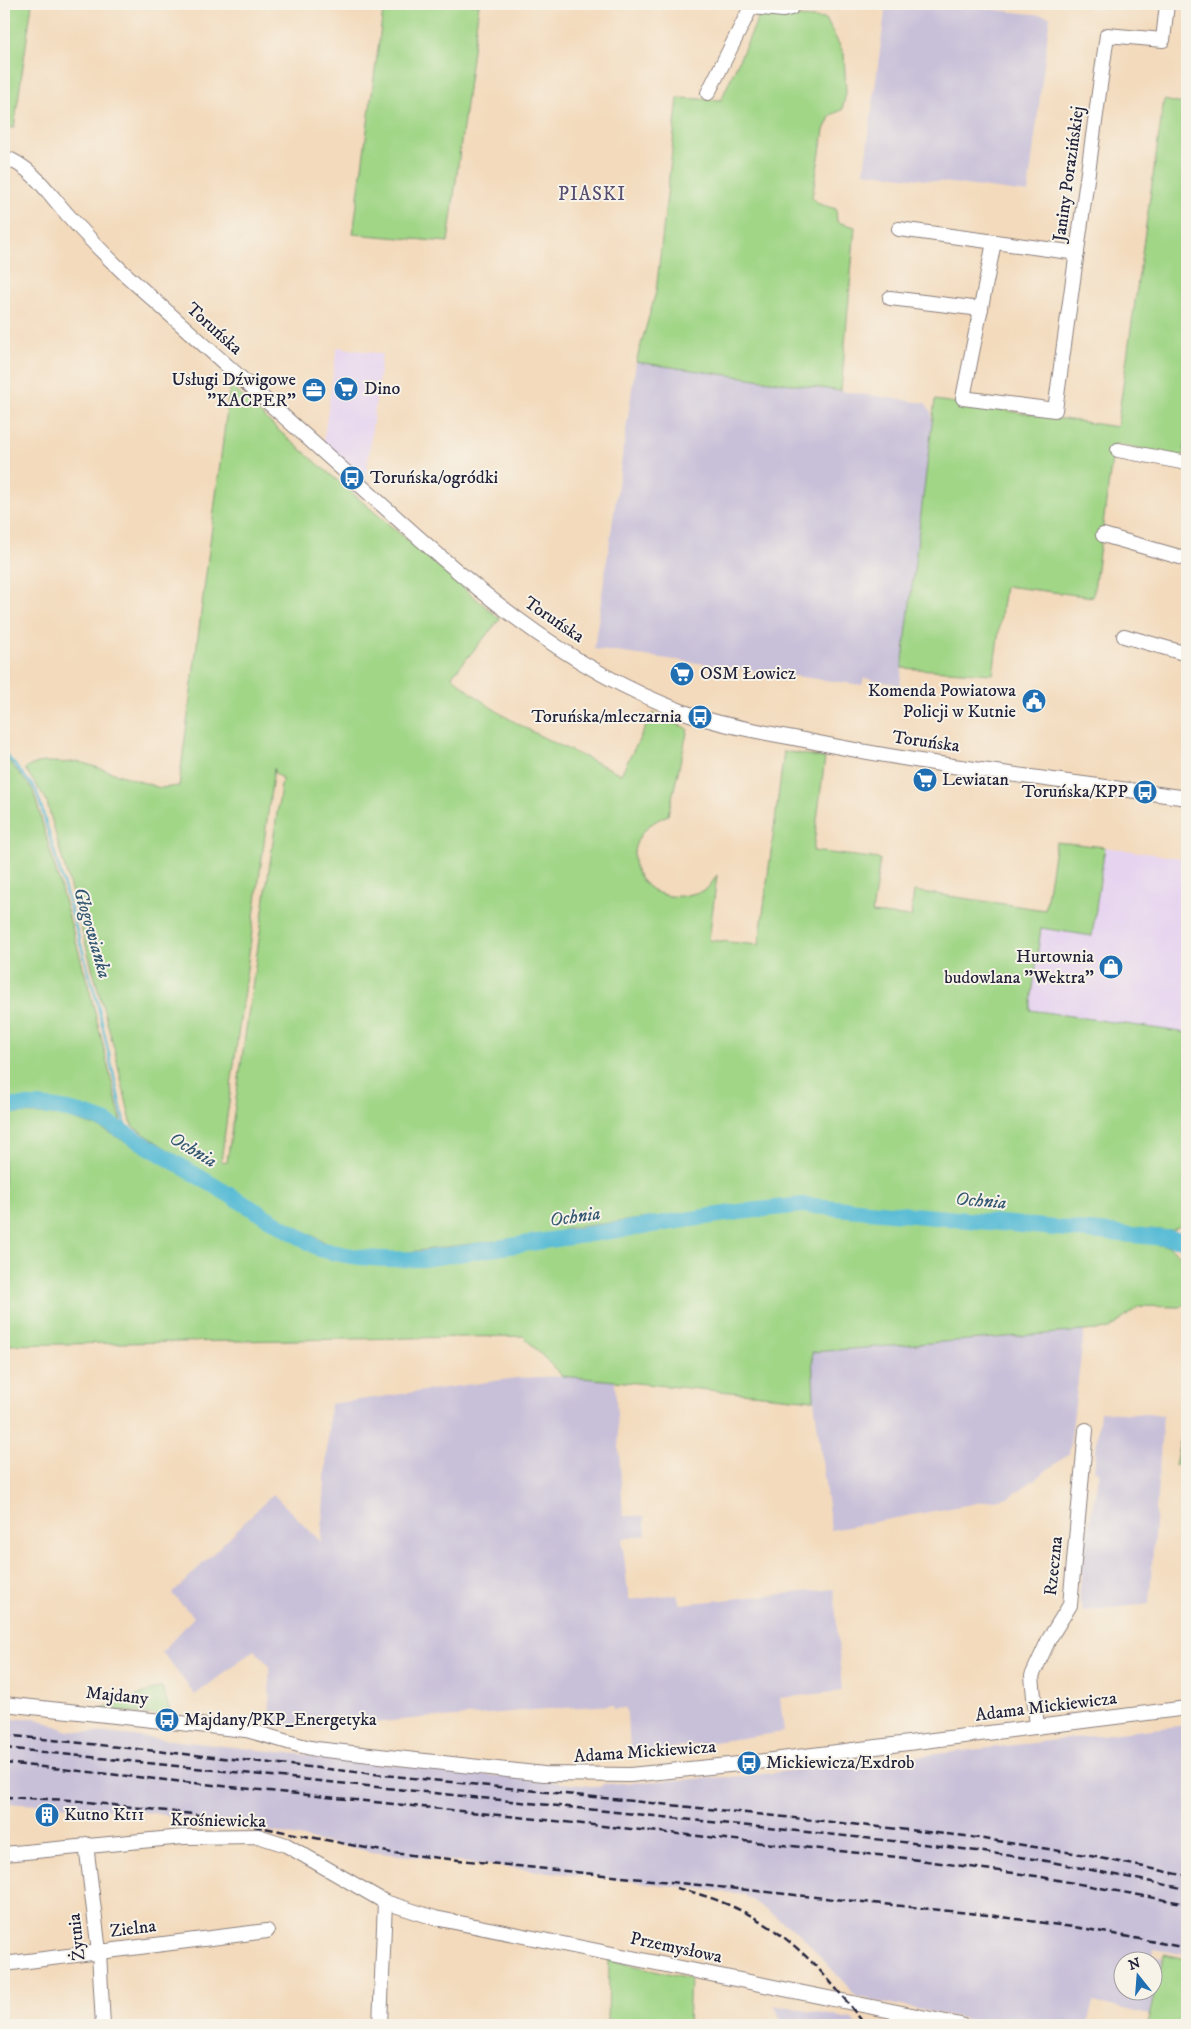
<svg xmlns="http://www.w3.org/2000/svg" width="1191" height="2029" font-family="'IM FELL DW Pica',serif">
<rect width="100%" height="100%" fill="#f7f3e8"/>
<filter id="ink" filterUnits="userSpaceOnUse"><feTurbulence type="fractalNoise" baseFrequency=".02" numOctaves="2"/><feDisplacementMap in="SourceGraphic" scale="10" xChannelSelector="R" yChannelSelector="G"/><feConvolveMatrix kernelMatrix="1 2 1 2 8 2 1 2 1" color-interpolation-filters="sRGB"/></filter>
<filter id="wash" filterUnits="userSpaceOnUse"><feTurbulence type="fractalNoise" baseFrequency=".0096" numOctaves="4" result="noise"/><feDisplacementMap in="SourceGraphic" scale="20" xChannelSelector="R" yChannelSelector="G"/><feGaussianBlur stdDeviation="1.12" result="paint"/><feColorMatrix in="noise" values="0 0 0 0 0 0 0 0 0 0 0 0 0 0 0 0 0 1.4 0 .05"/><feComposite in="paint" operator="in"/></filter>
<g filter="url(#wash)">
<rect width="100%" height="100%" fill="#f3dabc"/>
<g fill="#e6d3f0">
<polygon points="337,347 382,354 365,482 323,444"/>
<polygon points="1105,847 1187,859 1187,1033 1030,1010 1041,928 1092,935"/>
</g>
<g fill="#c8c0d8" fill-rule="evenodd">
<polygon points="886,4 972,4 972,7 1050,16 1028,193 864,172"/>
<polygon points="636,362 925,403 931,411 932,422 900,685 864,678 862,685 594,649"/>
<polygon points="1084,1331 1069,1454 1010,1497 831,1530 814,1400 812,1352"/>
<polygon points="562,1376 615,1381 623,1516 644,1516 646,1535 622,1539 629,1600 677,1594 680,1604 834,1589 842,1691 780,1698 784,1732 631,1754 626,1708 614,1709 613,1705 533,1710 444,1718 434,1717 319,1728 270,1727 269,1665 254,1650 195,1695 162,1652 194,1617 172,1594 273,1494 321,1542 330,1404 516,1378"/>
<polygon points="1100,1412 1163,1415 1149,1604 1083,1611 1079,1600 1083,1555 1099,1473 1094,1470"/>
<path d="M35 1718 69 1731 105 1733 600 1787 603 1784 746 1776 1187 1725V1955L1154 1949 1153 1956 1162 1958 1149 2015 1093 2002 1087 2025H996L857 1997 801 1935 743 1894 372 1852 260 1829 130 1810 4 1803V1720ZM1124 1962H1154V1992H1124Z"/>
<polygon points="774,2005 852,2019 856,2025 783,2025"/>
</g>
<g fill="#a1d687" stroke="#627c61" fill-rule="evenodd">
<polygon points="4,4 32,4 14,128 4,127"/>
<polygon points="384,4 479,4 448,242 353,234"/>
<polygon points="760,14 826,19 844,54 846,93 842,110 831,115 824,130 812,197 819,204 836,209 837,222 855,227 841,391 636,362 656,292 678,98 721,100"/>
<polygon points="1164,100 1187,105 1187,436 1183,456 1114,444 1093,597 1005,586 993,674 902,668 935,400 1117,427"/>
<path d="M230 385 277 429 500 619 452 676C500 722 562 746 621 774L653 713 688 729 668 815C606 839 637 910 691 894 695 893 702 892 705 890 710 887 714 879 717 875L709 940 759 945 784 751 825 758 813 851 880 859 872 913 911 917 914 891 1045 910 1056 842 1105 847 1092 936 1041 928 1030 1010 1187 1033V1214L1181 1225 1172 1231 791 1200 569 1228 555 1233 386 1255 334 1247 289 1223 252 1201 231 1191 132 1126 113 1044 46 799 25 769C45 756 56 766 77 761L160 788 179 786ZM274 768V772L282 779 227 1162 221 1161Z"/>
<path d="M4 755 33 790 89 988 121 1120 120 1123C108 1120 97 1112 84 1109 58 1101 31 1099 4 1101Z"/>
<polygon points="8,1113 60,1115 101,1128 305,1244 343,1261 388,1266 429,1264 698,1223 800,1211 1139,1241 1170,1247 1184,1260 1187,1261 1187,1303 1180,1307 1139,1306 1110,1329 812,1352 814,1400 562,1376 523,1336 4,1345 4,1114"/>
<polygon points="1187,1408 1187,1468 1175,1465"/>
<polygon points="162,1687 171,1714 169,1716 99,1709"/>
<polygon points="1164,1954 1187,1959 1187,2025 1147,2025"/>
<polygon points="609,1960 690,1978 688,2025 608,2025"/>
</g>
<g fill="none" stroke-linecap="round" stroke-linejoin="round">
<polyline stroke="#56bbd5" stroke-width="2.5" points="4,752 36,790 41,806 97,1001 127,1135"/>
<path stroke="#56bbd5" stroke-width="16" d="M4 1106C44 1105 69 1107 107 1122L320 1249C355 1259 387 1260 423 1259L739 1212 803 1205 1187 1240"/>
</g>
</g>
<g filter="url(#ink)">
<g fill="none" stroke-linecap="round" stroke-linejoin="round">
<defs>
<g id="minor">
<polyline points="708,93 751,7 783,10 791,8 792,4"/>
<path d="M4 157C32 167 47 191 66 213 85 234 104 254 125 274 200 341 275 408 349 475 450 566 554 665 684 712 722 726 764 732 804 740 930 766 1059 780 1187 798"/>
<polyline points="899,229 1077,253"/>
<polyline points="994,242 963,398 1055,410 1107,35 1163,40 1167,4"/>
<polyline points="890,298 981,309"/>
<polyline points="1118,450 1187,463"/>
<polyline points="1103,535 1187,559"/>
<polyline points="1124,636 1187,654"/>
<path d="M4 1704 245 1730C269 1735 292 1745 316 1749L544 1774 630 1775 749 1763 1187 1708"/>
<polyline points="1037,1727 1032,1676 1049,1639 1070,1605 1086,1430"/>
<polyline points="86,1844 99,1952 103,2025"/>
<polyline points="4,1854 183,1837 258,1836 286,1845 385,1902 435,1918 961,2025"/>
<polyline points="4,1964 267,1931"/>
<polyline points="380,2025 385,1902"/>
</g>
</defs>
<use href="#minor" stroke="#8a7e7c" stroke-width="16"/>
<use href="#minor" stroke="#fff" stroke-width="14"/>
<g stroke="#22223b" stroke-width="2.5" stroke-dasharray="8 4" stroke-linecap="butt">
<polyline points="4,1735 965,1836 1086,1855 1187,1876"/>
<polyline points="4,1748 941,1846 1041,1860 1187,1889"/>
<polyline points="4,1763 897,1857 1036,1876 1187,1904"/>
<polyline points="4,1797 70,1800 193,1814 392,1853 988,1915 1087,1929 1187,1948"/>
<path d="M676 1888C767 1909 811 1954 865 2025"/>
</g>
</g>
</g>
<defs>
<symbol id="supermarket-disc" viewBox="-11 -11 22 22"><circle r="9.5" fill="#1f6fb2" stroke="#f7f3e8"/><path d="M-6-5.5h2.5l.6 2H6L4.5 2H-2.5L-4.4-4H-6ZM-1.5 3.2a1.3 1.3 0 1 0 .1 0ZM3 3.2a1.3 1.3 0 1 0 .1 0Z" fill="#fff"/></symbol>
<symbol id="office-disc" viewBox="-11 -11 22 22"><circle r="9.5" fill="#1f6fb2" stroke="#f7f3e8"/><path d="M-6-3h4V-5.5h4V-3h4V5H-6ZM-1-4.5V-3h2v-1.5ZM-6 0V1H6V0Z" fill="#fff"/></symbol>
<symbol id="bus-disc" viewBox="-11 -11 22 22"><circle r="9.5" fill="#1f6fb2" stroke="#f7f3e8"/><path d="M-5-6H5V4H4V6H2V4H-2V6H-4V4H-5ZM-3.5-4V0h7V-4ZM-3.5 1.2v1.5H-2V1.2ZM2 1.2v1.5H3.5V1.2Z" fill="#fff"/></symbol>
<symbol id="civic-disc" viewBox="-11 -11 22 22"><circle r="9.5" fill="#1f6fb2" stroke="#f7f3e8"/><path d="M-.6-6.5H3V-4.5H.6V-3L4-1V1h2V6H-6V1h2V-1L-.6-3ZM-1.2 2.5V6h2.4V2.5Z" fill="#fff"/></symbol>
<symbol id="shop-disc" viewBox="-11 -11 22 22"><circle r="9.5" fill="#1f6fb2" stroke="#f7f3e8"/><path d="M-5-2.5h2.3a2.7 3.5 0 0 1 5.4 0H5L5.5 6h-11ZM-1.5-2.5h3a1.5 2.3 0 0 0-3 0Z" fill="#fff"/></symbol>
<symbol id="building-disc" viewBox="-11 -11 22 22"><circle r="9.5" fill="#1f6fb2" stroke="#f7f3e8"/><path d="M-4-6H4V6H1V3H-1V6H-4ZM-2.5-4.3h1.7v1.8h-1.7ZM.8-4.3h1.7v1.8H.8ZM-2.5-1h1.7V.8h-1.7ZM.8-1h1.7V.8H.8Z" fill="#fff"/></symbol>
</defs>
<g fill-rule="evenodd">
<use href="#supermarket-disc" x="332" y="375" width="28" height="28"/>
<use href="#office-disc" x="300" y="376" width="28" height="28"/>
<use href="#bus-disc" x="338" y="464" width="28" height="28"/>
<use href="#supermarket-disc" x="668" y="660" width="28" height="28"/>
<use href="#civic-disc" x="1020" y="687" width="28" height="28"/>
<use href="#bus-disc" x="686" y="703" width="28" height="28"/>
<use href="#supermarket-disc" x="911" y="766" width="28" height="28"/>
<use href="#bus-disc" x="1131" y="778" width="28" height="28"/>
<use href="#shop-disc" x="1097" y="953" width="28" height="28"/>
<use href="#bus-disc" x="153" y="1706" width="28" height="28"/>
<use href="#bus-disc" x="735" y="1749" width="28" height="28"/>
<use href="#building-disc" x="33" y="1801" width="28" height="28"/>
</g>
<g text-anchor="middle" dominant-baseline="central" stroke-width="4" stroke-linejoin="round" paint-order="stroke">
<g font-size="18" fill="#22223b" stroke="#f7f3e8">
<text transform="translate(1069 174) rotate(-82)">Janiny Porazińskiej</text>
<text transform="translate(214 329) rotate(42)">Toruńska</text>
<text transform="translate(554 620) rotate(34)">Toruńska</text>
<text transform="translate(926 742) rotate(8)">Toruńska</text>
<text transform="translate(1054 1566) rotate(-84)">Rzeczna</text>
<text transform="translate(117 1696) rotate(6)">Majdany</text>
<text transform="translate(1046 1707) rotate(-7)">Adama Mickiewicza</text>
<text transform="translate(645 1752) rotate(-4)">Adama Mickiewicza</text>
<text transform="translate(218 1821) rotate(1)">Krośniewicka</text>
<text transform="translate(133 1929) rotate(-7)">Zielna</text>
<text transform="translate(77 1937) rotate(-96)">Żytnia</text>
<text transform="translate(676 1948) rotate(12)">Przemysłowa</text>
</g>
<g font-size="18" fill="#22223b" stroke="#f7f3e8" text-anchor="start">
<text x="296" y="380" text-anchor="end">Usługi Dźwigowe<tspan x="296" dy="21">"KACPER"</tspan></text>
<text x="364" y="389">Dino</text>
<text x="370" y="478">Toruńska/ogródki</text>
<text x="700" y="674">OSM Łowicz</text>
<text x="1016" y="691" text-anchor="end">Komenda Powiatowa<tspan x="1016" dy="21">Policji w Kutnie</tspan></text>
<text x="682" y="717" text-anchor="end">Toruńska/mleczarnia</text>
<text x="942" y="780">Lewiatan</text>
<text x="1128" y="792" text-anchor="end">Toruńska/KPP</text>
<text x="1094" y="957" text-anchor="end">Hurtownia<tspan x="1094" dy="21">budowlana "Wektra"</tspan></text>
<text x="184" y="1720">Majdany/PKP_Energetyka</text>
<text x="766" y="1763">Mickiewicza/Exdrob</text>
<text x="64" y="1815">Kutno Kt11</text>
</g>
<g font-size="19" letter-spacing="1" fill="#574d71" stroke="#f7f3e8">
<text x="592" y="194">PIASKI</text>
</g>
<g font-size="19" font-style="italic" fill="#345871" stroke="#f7f3e8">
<text transform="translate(92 933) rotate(74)">Głogowianka</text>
<text transform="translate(193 1150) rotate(31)">Ochnia</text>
<text transform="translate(981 1201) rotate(5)">Ochnia</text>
<text transform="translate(575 1217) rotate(-8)">Ochnia</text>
</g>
</g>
<rect width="1191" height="2029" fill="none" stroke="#f7f3e8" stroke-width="20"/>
<g transform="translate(1138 1976) rotate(343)"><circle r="24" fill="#f7f3e8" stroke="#a29fa3"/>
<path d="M0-4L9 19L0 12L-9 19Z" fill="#1f6fb2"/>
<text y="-8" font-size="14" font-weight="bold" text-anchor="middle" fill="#22223b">N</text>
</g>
</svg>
